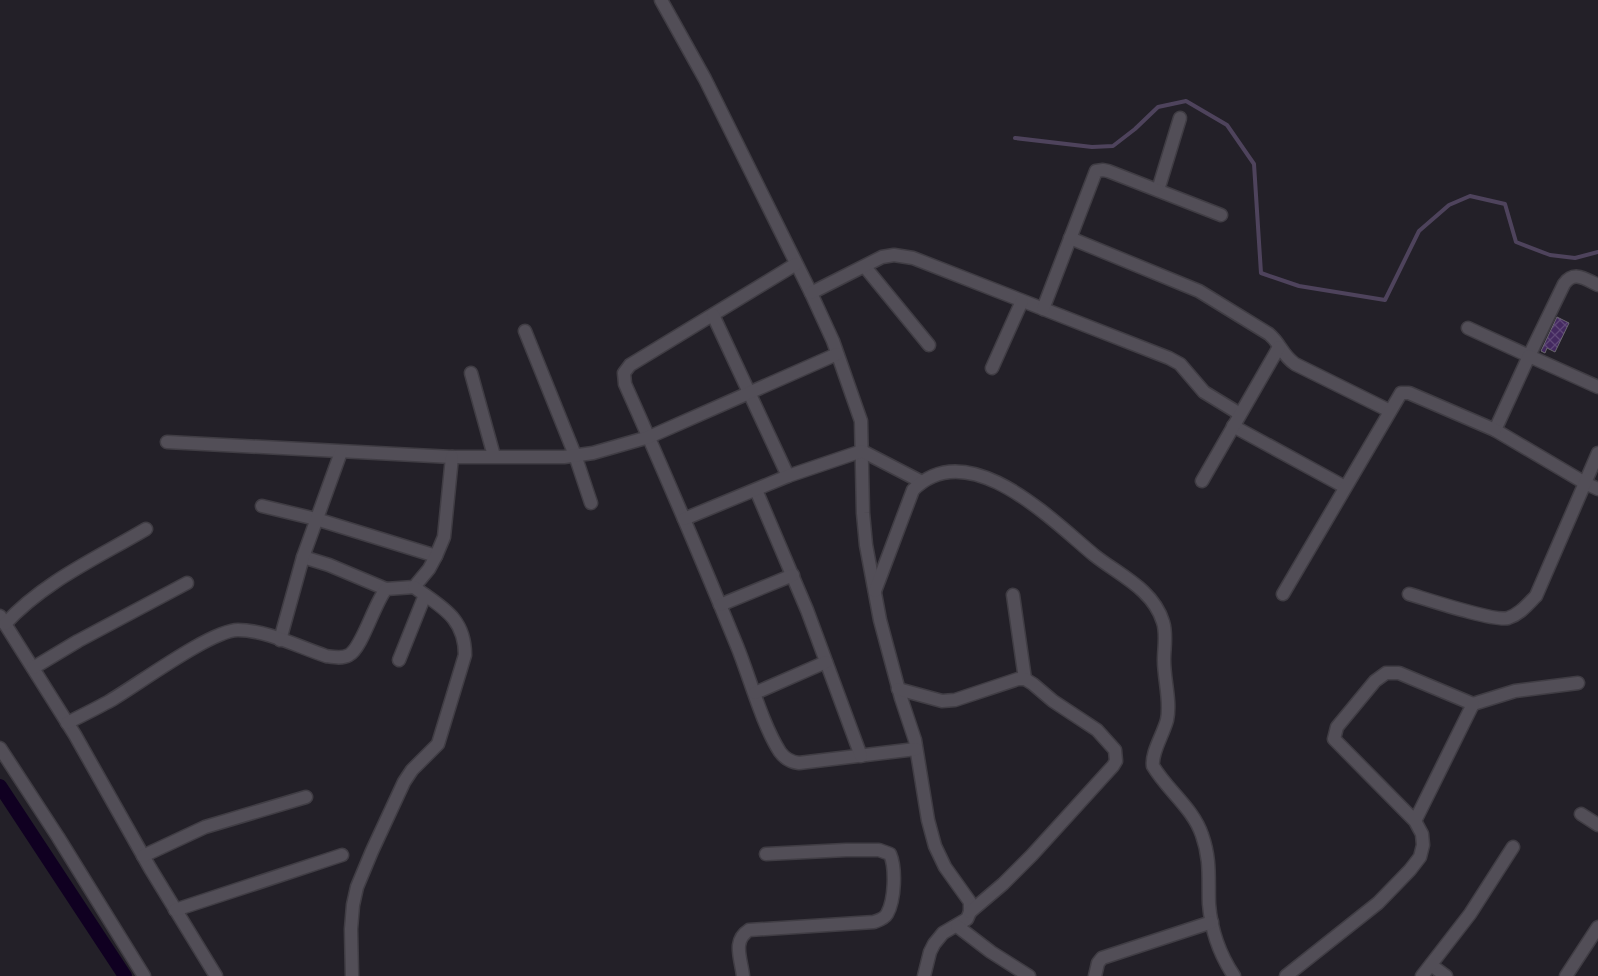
<svg xmlns="http://www.w3.org/2000/svg" width="1598" height="976" font-family="'Sofia Sans Condensed',sans-serif">
<defs>
<pattern id="building-cross-hatch" width="8" height="8" patternUnits="userSpaceOnUse" patternTransform="scale(1.25)"><rect width="8" height="8" fill="#442960"/><path d="M0 0l8 8M0 8l8-8" fill="none" stroke="#5f4877"/></pattern>
</defs>
<rect width="100%" height="100%" fill="#232028"/>
<g fill="none" stroke-linecap="round" stroke-linejoin="round">
<polyline stroke="#4e435c" stroke-width="4" points="1015,138 1092,147 1113,146 1135,129 1158,107 1186,101 1227,125 1254,164 1261,273 1299,286 1385,300 1419,231 1449,205 1470,196 1505,204 1516,242 1550,255 1575,258 1598,252"/>
<polyline stroke="#100021" stroke-width="14" points="0,786 125,976"/>
</g>
<polygon fill="url(#building-cross-hatch)" stroke="#69656f" points="1557,317 1569,323 1555,352 1547,348 1545,353 1541,351"/>
<g fill="none" stroke-linecap="round" stroke-linejoin="round">
<defs>
<g id="minor">
<polyline points="661,0 705,79 811,293 833,341 861,421 863,513 866,545 880,620 901,698 915,740 928,820 935,846 945,867 970,902 970,912 967,919 943,933 934,944 930,952 924,976"/>
<polyline points="1158,190 1180,118"/>
<path d="M1070 238 1199 291 1269 334C1281 344 1281 354 1295 364L1390 411"/>
<path d="M796 264 630 365 624 373 625 384C664 471 701 558 737 646 750 678 762 724 780 752 785 759 791 762 799 763L916 749"/>
<polyline points="865,267 929,345"/>
<polyline points="811,293 882,257 894,255 913,258 1169,358 1180,364 1204,392 1240,414"/>
<polyline points="1043,309 1096,171 1103,170 1108,171 1221,215"/>
<polyline points="713,315 788,476"/>
<path d="M1468 328 1529 356 1564 284C1574 270 1585 279 1598 285"/>
<polyline points="525,331 575,455 591,503"/>
<polyline points="992,368 1022,301"/>
<polyline points="471,373 494,456"/>
<polyline points="1598,387 1529,356 1495,430 1585,483 1598,489"/>
<polyline points="1233,426 1345,487"/>
<polyline points="167,442 452,457 564,457 593,453 649,437 837,354"/>
<polyline points="1202,481 1279,347"/>
<polyline points="756,490 807,610 861,756"/>
<polyline points="262,506 316,519 436,556"/>
<polyline points="684,519 788,476 862,451 922,482"/>
<polyline points="303,557 329,565 386,589"/>
<path d="M875 591 913 490C968 434 1052 520 1094 555 1119 575 1153 589 1163 622 1167 634 1164 648 1164 660 1164 680 1171 701 1167 720 1163 735 1151 753 1153 766 1167 790 1193 808 1202 835 1211 860 1208 879 1209 904 1211 929 1220 955 1234 976"/>
<polyline points="1283,594 1401,393 1409,393 1495,430"/>
<path d="M1409 594C1426 599 1495 622 1508 618 1520 614 1527 605 1536 596L1598 453"/>
<polyline points="1013,595 1025,679"/>
<polyline points="720,605 793,575"/>
<polyline points="0,616 75,735 150,868 216,976"/>
<path d="M5 624C43 582 97 558 146 529"/>
<polyline points="280,640 303,557 341,452"/>
<polyline points="399,660 425,595"/>
<polyline points="33,668 78,641 187,583"/>
<polyline points="898,689 942,701 955,700 1018,679 1025,679 1033,684 1053,701 1097,730 1115,750 1116,761 1113,766 1032,855 1003,884 970,912"/>
<polyline points="755,693 826,662"/>
<polyline points="1473,704 1515,691 1578,683"/>
<path d="M67 723C81 716 95 709 108 702 136 686 211 630 238 630 266 630 299 647 326 656 333 657 342 659 349 655 362 648 374 604 386 589L414 587 429 569 436 556 444 537 452 457"/>
<polyline points="0,748 58,837 144,976"/>
<polyline points="1581,814 1598,825"/>
<polyline points="143,856 205,827 306,797"/>
<polyline points="175,910 342,855"/>
<polyline points="957,926 991,952 1029,976"/>
<polyline points="1431,965 1446,976"/>
<path d="M352 976 351 929 353 905 357 887 372 851 404 782 412 770 438 744 465 655C465 617 441 607 414 587"/>
<path d="M743 976C741 958 732 941 749 930L874 922C879 920 884 919 887 914 895 900 896 868 890 854L879 850H846L766 854"/>
<polyline points="1095,976 1098,963 1102,958 1212,922"/>
<polyline points="1286,976 1378,903 1410,870 1420,857 1423,845 1422,834 1415,821 1334,739 1337,727 1375,681 1386,673 1399,673 1473,704 1415,821"/>
<polyline points="1422,976 1470,914 1513,847"/>
<polyline points="1566,976 1598,927"/>
</g>
</defs>
<use href="#minor" stroke="#403d44" stroke-width="15"/>
<use href="#minor" stroke="#524e57" stroke-width="12"/>
</g>
</svg>
